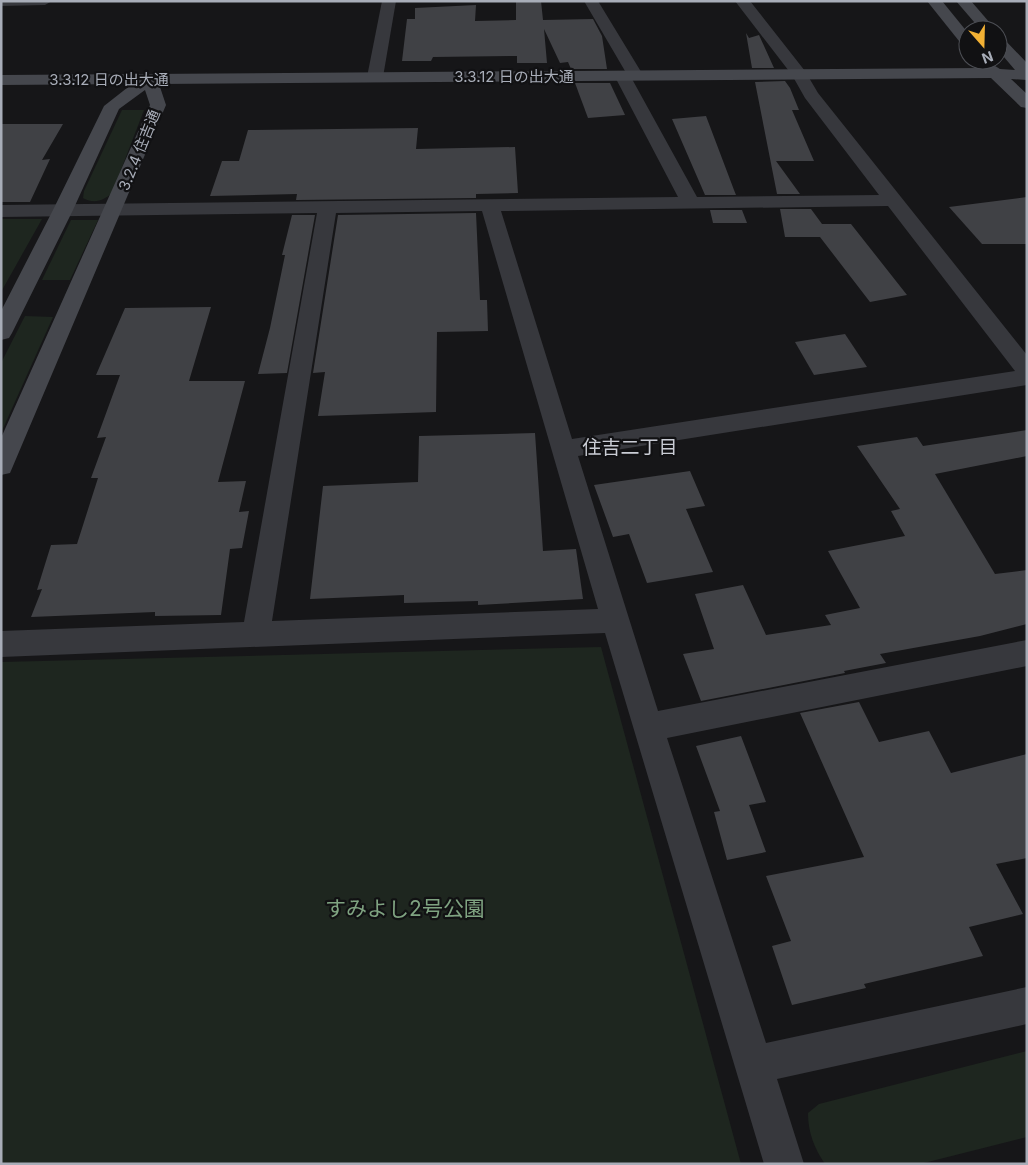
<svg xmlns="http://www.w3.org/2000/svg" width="1028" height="1165" font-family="Inter,'Noto Sans JP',sans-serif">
<rect width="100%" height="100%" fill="#161618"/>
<g fill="#1e261f">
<path d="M122 110H144L112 193C103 201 94 204 83 198L84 191Z"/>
<polygon points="1,219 42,219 1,292"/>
<polygon points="71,220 98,220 70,280 42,280"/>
<polygon points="25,316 53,317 1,433 1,363"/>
<polygon points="601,647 741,1164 1,1164 1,662"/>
<path d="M1027 1051V1137L920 1164H825C814 1148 808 1132 808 1113L819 1104Z"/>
</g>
<g fill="#404145">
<polygon points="516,1 541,1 543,20 593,19 602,36 607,69 571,69 568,62 560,63 544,29 547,63 517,63 517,56 433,57 431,61 402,61 407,19 415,19 415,8 476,5 475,21 516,20"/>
<polygon points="746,33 749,38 759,35 774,68 752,68"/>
<polygon points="785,81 790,88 799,110 792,110 814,161 776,161 800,194 777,194 755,82"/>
<polygon points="575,83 610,83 625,115 588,118"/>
<polygon points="706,116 734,190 736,195 705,195 672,119"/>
<polygon points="1,124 63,124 42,160 50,159 30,202 1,202"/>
<polygon points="418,128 416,149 515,147 518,193 476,194 476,198 296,200 297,194 210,196 222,161 239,161 248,130"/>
<polygon points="1027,197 1027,244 982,244 949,207"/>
<polygon points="780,209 811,209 822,224 851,224 907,295 870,302 820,237 785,237"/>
<polygon points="710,210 742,210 747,223 713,223"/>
<polygon points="476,213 480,300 487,300 488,331 437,332 436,412 318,416 325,372 313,373 338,215"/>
<polygon points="292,215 315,215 287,373 258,374 270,328 285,255 282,255"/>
<polygon points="211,307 189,381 245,381 218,482 246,481 239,512 249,511 242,548 230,549 221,615 155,616 155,612 31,617 42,589 37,590 51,545 77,544 98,478 91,478 106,437 97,438 120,375 96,375 125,308"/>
<polygon points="845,334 867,367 814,375 795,342"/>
<polygon points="1027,430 1027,456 935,474 995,574 1027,570 1027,624 980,636 880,654 886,663 844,671 845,673 701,701 683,654 714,649 695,594 743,585 766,635 831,625 825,615 860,608 828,551 905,536 891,511 900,509 857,446 917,437 923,446"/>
<polygon points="535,433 543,551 576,549 583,599 478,605 478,601 404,603 404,595 310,599 323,486 418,482 419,436"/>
<polygon points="690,471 705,506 686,509 713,572 647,583 629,534 613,537 594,485"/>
<polygon points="859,702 879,742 929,731 951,773 1027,754 1027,858 996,864 1023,914 969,927 983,956 864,984 866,988 792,1005 772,946 791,941 766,876 864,857 800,713"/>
<polygon points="741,736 766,802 749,805 766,852 727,860 714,812 720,811 696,746"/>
</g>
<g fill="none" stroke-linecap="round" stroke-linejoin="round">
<g fill="#37383d" fill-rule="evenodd">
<polygon points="1,1 52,1 45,5 1,6"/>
<polygon points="382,1 396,1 383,77 381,80 369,80 367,77"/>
<path d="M584 1H598L643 75 641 78 632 79 697 197 879 195 805 98 792 75 735 1H750L805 71 818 93 1027 355V385L578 456 658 711 1027 640V666L667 738 766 1043 1027 987V1024L777 1079 804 1164H764L605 633 1 657V631L244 622 317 213 1 217V205L678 197 614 75 616 72 625 71ZM888 206 1015 371 572 439 501 211ZM482 211 598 609 272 621 336 213Z"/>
</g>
<g fill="#45474d" fill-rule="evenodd">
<polygon points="927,1 942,1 968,33 968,48 963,46"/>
<polygon points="956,1 971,1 996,30 981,30"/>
<polygon points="998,36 1003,38 1027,63 1027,80 1011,79 1027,94 1027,108 1021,107 991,78 159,84 166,105 13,466 10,473 1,475 1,438 150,105 145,90 119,109 73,210 12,333 9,338 1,340 1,311 53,210 104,106 132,84 1,85 1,75 982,68 984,65 990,63 1000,69 1015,70 998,50"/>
</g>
</g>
<g text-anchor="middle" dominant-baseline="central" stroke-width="4.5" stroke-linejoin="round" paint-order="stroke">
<g font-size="15" fill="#a8adb8" stroke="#111113">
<text x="514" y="76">3.3.12 日の出大通</text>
<text x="109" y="79">3.3.12 日の出大通</text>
<text transform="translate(139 150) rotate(-68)">3.2.4 住吉通</text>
</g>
<g font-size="19" fill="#c9ccd4" stroke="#111113">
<text x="630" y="447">住吉二丁目</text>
</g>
<g font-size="21" fill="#7fa381" stroke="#111113">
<text x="405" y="908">すみよし2号公園</text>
</g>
</g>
<rect width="1028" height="1165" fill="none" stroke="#a8adb8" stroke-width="5"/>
<g transform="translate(983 45) rotate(160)"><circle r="24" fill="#111113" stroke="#4d4f55"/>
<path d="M0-4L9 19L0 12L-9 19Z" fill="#f2b134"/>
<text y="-8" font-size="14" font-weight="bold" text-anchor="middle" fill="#a8adb8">N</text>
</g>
</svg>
